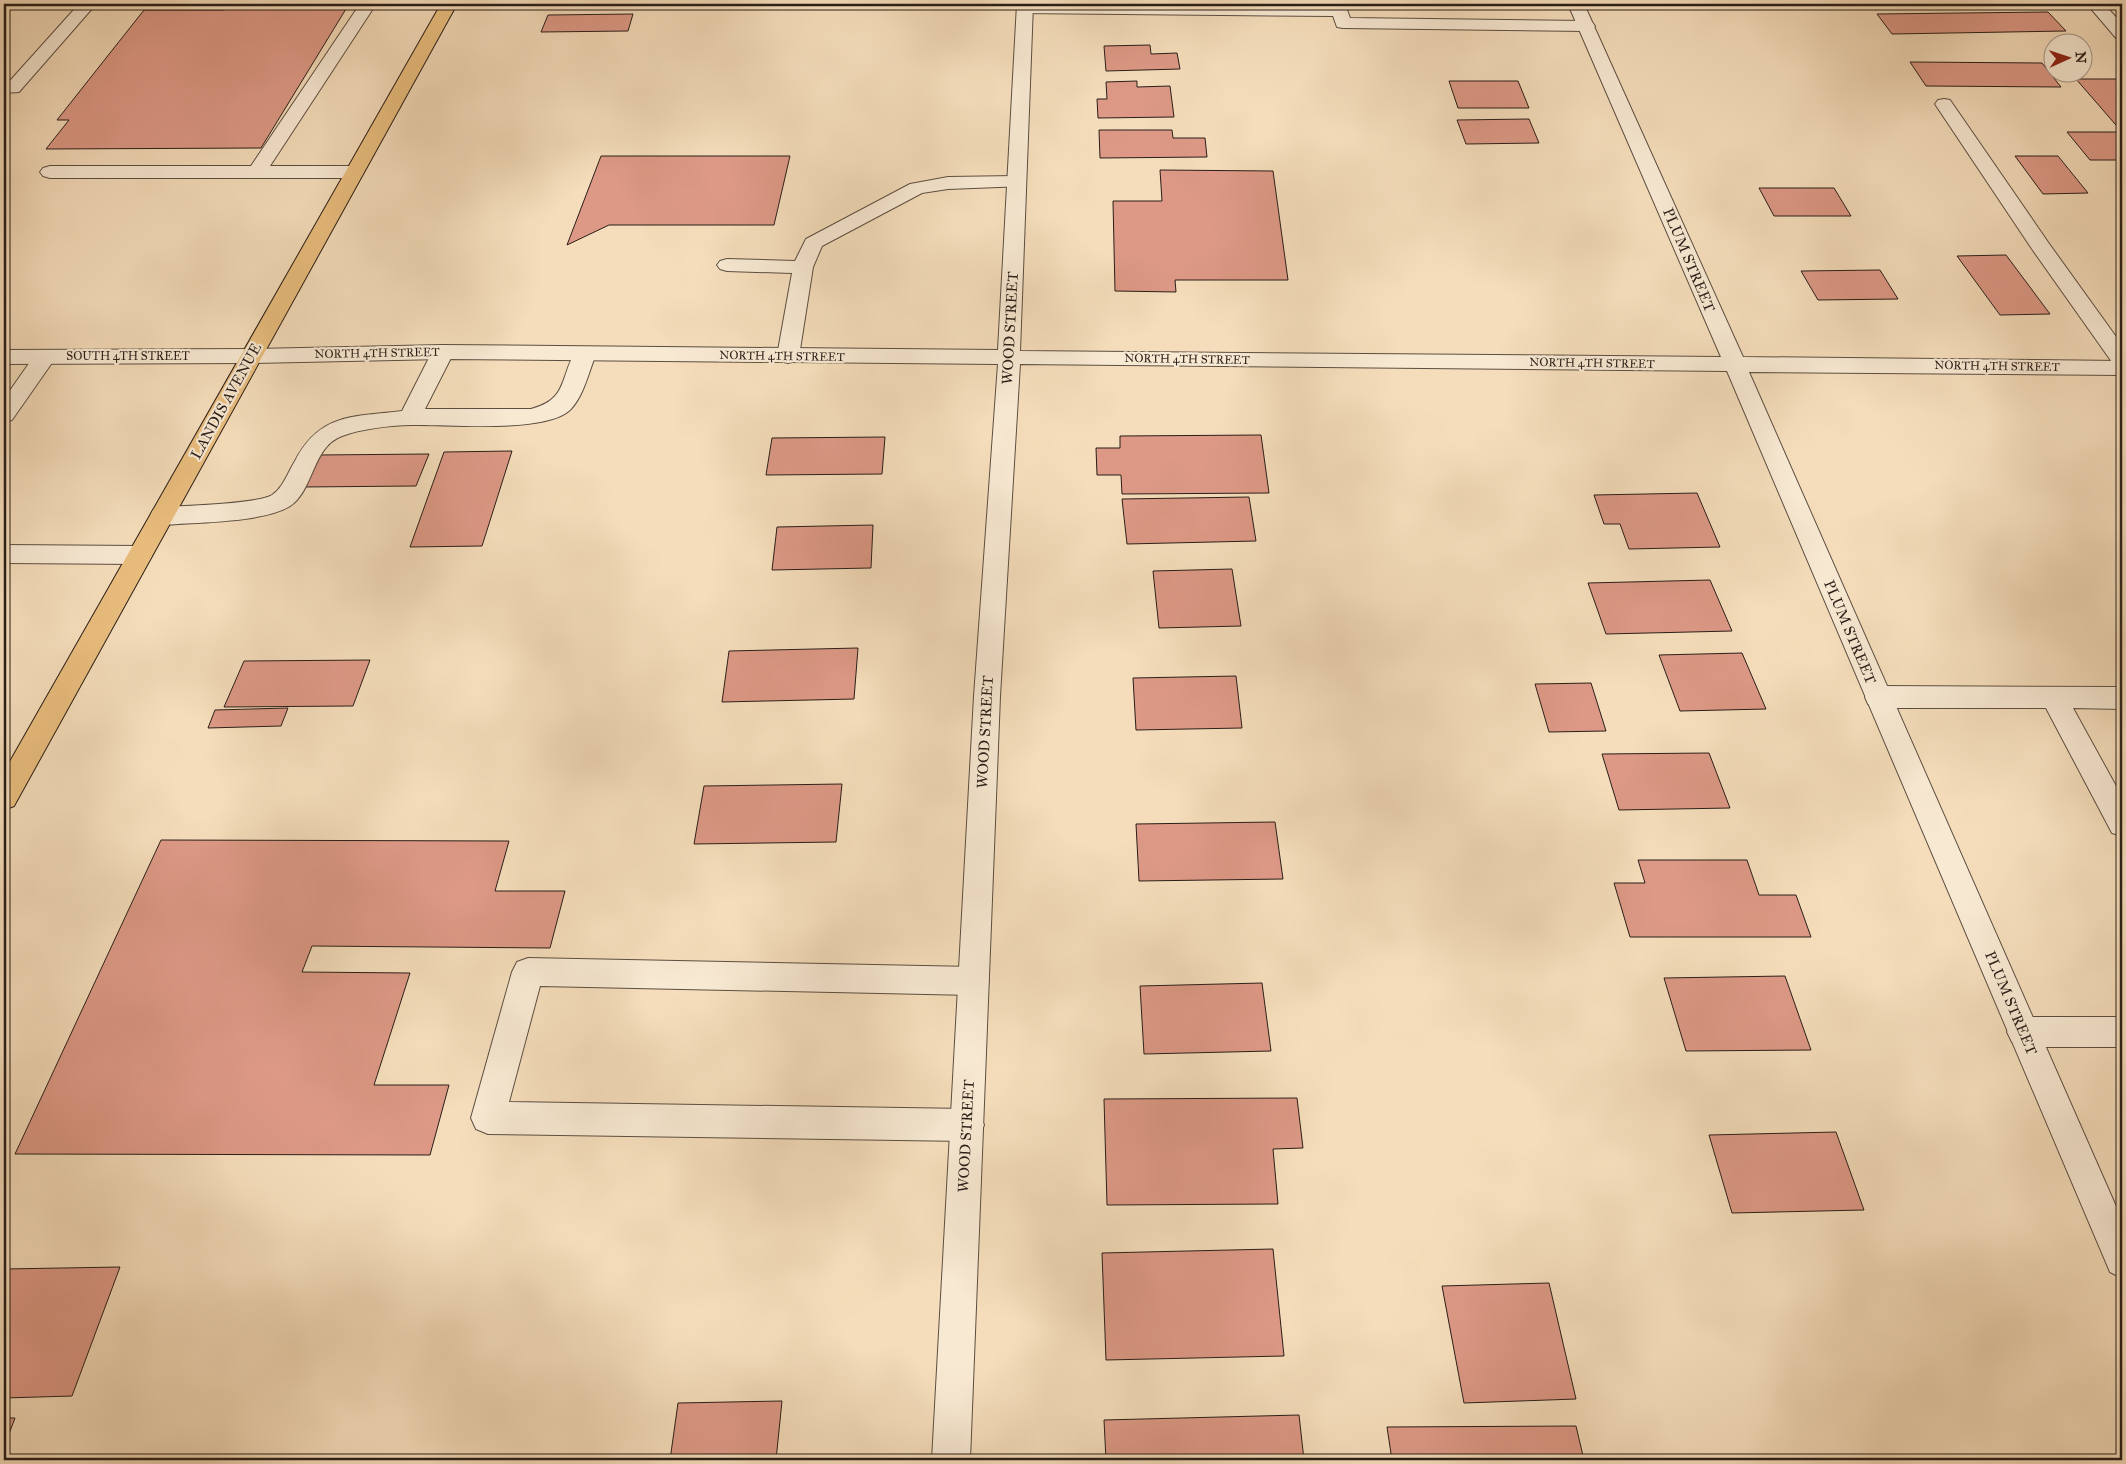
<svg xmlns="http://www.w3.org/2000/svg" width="2126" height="1464" font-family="'IM FELL Great Primer',serif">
<rect width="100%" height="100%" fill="#f5ddbb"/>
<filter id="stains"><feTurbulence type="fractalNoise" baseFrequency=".004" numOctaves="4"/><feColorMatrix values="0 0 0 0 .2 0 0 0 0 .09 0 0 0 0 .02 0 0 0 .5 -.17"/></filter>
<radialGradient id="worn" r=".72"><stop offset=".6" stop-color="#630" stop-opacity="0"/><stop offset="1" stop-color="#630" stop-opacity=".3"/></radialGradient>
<g fill="#dd9986" stroke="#291e18">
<polygon points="228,4 349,4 261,148 46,149 69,120 57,120 144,10 224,10"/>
<polygon points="555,4 626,4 625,7 553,8"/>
<polygon points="1353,4 1485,4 1354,5"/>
<polygon points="2048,12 2066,31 1892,34 1877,14"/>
<polygon points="633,14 628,31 541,32 548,15"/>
<polygon points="1150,45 1151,54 1177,53 1180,69 1106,71 1104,46"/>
<polygon points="1910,62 2042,63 2061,87 1926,86"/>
<polygon points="2076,79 2117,79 2122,84 2122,160 2090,160 2067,132 2122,132"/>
<polygon points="1137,81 1137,87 1170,86 1174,117 1098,118 1097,99 1107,99 1106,82"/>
<polygon points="1449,81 1518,81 1529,108 1458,108"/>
<polygon points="1529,119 1539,143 1466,144 1457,120"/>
<polygon points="1099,130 1172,130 1173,138 1205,138 1207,157 1100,158"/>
<polygon points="601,156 790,156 774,225 609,225 567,245"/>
<polygon points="2015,156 2058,156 2088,193 2043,194"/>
<polygon points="1160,170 1273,171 1288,280 1175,280 1176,292 1115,291 1113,201 1162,201"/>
<polygon points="1759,188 1834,188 1851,216 1774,216"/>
<polygon points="2006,255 2050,314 2000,315 1957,256"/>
<polygon points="1880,270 1898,299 1818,300 1801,271"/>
<polygon points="1261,435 1269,493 1122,494 1121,475 1097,475 1096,448 1120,448 1120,436"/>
<polygon points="885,437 882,474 766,475 772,438"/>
<polygon points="512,451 482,546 410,547 444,452"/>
<polygon points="429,454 416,486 303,487 318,455"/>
<polygon points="1697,493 1720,547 1629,549 1620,524 1604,524 1594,495"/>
<polygon points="1249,497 1256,541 1127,544 1122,499"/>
<polygon points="873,525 871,568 772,570 777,527"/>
<polygon points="1232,569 1241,626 1159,628 1153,571"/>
<polygon points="1710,580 1732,631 1606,634 1588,583"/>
<polygon points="858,648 854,699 722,702 729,651"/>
<polygon points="1742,653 1766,709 1680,711 1659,655"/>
<polygon points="370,660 353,706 224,707 244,661"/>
<polygon points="1236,676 1242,728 1136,730 1133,678"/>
<polygon points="1591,683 1606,731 1549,732 1535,684"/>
<polygon points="288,708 281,726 208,728 215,710"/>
<polygon points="1709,753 1730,808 1619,810 1602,754"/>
<polygon points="842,784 836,842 694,844 704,786"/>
<polygon points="1275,822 1283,879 1139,881 1136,824"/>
<polygon points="161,840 509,841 495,891 565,891 550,948 312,946 302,972 410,973 374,1085 449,1085 430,1155 15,1154"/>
<polygon points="1638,860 1747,860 1759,895 1796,895 1811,937 1630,937 1614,883 1645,883"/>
<polygon points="1785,976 1811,1050 1686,1051 1664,978"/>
<polygon points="1262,983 1271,1051 1144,1054 1140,986"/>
<polygon points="1297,1098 1303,1148 1273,1149 1278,1204 1107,1205 1104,1099"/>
<polygon points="1836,1132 1864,1210 1732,1213 1709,1135"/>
<polygon points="1273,1249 1284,1356 1106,1360 1102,1253"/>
<polygon points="120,1267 72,1396 4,1398 4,1269"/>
<polygon points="1549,1283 1576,1399 1464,1403 1442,1286"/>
<polygon points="782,1401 776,1460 670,1460 678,1403"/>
<polygon points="1299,1415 1304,1460 1106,1460 1104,1420"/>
<polygon points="4,1418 15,1418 4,1447"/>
<polygon points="1576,1426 1584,1460 1392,1460 1387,1427"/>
</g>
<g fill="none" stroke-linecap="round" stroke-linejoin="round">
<defs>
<g id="service">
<polygon points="79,4 96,4 19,92 4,93 4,83 8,83"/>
<polygon points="360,4 376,4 270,166 354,166 361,168 364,172 361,176 354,178 50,178 43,176 40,172 43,168 50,166 251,166"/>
<polygon points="1025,4 1340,6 1346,7 1350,18 1586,21 1592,22 1595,26 1592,30 1586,31 1343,28 1337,27 1333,16 1019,13 1017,9 1019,5"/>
<polygon points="1944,99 1950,100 2050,245 2122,345 2122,367 2114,365 2032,249 1935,104 1938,100"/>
<polygon points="1016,176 1023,178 1026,182 1023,186 948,189 922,193 822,246 813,267 799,356 796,361 788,363 780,361 777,356 792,273 727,271 720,269 717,265 720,261 727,259 795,261 806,239 910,184 948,177"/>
<path d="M443 345 451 347 454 352 425 409H531C569 399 559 377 577 349L585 347 593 349 596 354C589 371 584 395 571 409 547 434 448 424 412 425 392 425 361 429 342 436 314 446 314 485 294 503 272 523 194 522 162 525L153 522 150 516 153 510 162 507C183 506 257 504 272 495 283 488 288 472 295 461 320 413 353 417 402 411L432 352 435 347Z"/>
<polygon points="45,350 53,352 56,357 12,420 4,422 4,399 37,352"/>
<polygon points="4,545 140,546 149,549 152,555 149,561 140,564 4,563"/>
<polygon points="1878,686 2122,687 2122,709 2073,708 2122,797 2122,836 2112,833 2046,708 1878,708 1868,704 1865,697 1868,690"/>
<polygon points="528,958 973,967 984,971 989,981 984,991 973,995 540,986 509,1102 967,1109 979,1114 984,1125 979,1136 967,1141 488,1134 476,1129 471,1118 512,972 517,962"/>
<polygon points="2023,1017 2122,1017 2122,1047 2023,1047 2012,1042 2007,1032 2012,1022"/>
</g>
<g id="minor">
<polygon points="1017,4 1033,4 1020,351 1721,357 1568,4 1584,4 1743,357 2122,361 2122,375 1749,372 2122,1220 2122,1278 2110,1272 1727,371 1020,364 1000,696 970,1460 932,1460 974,696 998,364 443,359 252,363 4,364 4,350 252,349 443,345 998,350"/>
<polygon points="2087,4 2104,4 2122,24 2122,39 2116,38"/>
</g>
<polygon id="primary" points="441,4 457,4 14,806 4,810 4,772"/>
</defs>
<use href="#service" stroke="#5c4e41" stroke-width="2"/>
<use href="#minor" stroke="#5c4e41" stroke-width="2"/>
<use href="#primary" stroke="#291e18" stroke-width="2"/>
<use href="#service" fill="#f8e9d3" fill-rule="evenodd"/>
<use href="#minor" fill="#f8e9d3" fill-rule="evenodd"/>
<use href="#primary" fill="#eabe7e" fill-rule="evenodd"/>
</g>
<g text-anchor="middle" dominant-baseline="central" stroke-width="4.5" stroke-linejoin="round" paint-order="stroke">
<g font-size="12" fill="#291e18" stroke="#f8e9d3">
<text transform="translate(377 353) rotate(-1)">NORTH 4TH STREET</text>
<text x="128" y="356">SOUTH 4TH STREET</text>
<text transform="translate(782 356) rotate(1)">NORTH 4TH STREET</text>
<text transform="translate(1187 359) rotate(1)">NORTH 4TH STREET</text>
<text transform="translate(1592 363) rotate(1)">NORTH 4TH STREET</text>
<text transform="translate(1997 366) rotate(1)">NORTH 4TH STREET</text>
</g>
<g font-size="15" fill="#291e18" stroke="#f8e9d3">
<text transform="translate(1689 260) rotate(67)">PLUM STREET</text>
<text transform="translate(1010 328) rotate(-87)">WOOD STREET</text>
<text transform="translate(226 401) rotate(-61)">LANDIS AVENUE</text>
<text transform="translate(1850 632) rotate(67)">PLUM STREET</text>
<text transform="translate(985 732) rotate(-87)">WOOD STREET</text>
<text transform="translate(2011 1003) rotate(67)">PLUM STREET</text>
<text transform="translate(966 1136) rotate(-87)">WOOD STREET</text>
</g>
</g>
<rect width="2126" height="1464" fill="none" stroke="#f5ddbb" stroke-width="20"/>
<rect x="5" y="5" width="2116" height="1454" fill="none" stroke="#291e18" stroke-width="2.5"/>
<rect x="10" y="10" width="2106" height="1444" fill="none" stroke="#291e18"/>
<g transform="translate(2068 58) rotate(87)"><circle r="24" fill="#f8e9d3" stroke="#a59888"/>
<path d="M0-4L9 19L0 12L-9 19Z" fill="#8f2418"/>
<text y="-8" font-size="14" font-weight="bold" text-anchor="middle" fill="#291e18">N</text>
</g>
<rect width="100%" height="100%" filter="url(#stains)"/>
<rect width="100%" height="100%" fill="url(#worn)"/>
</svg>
